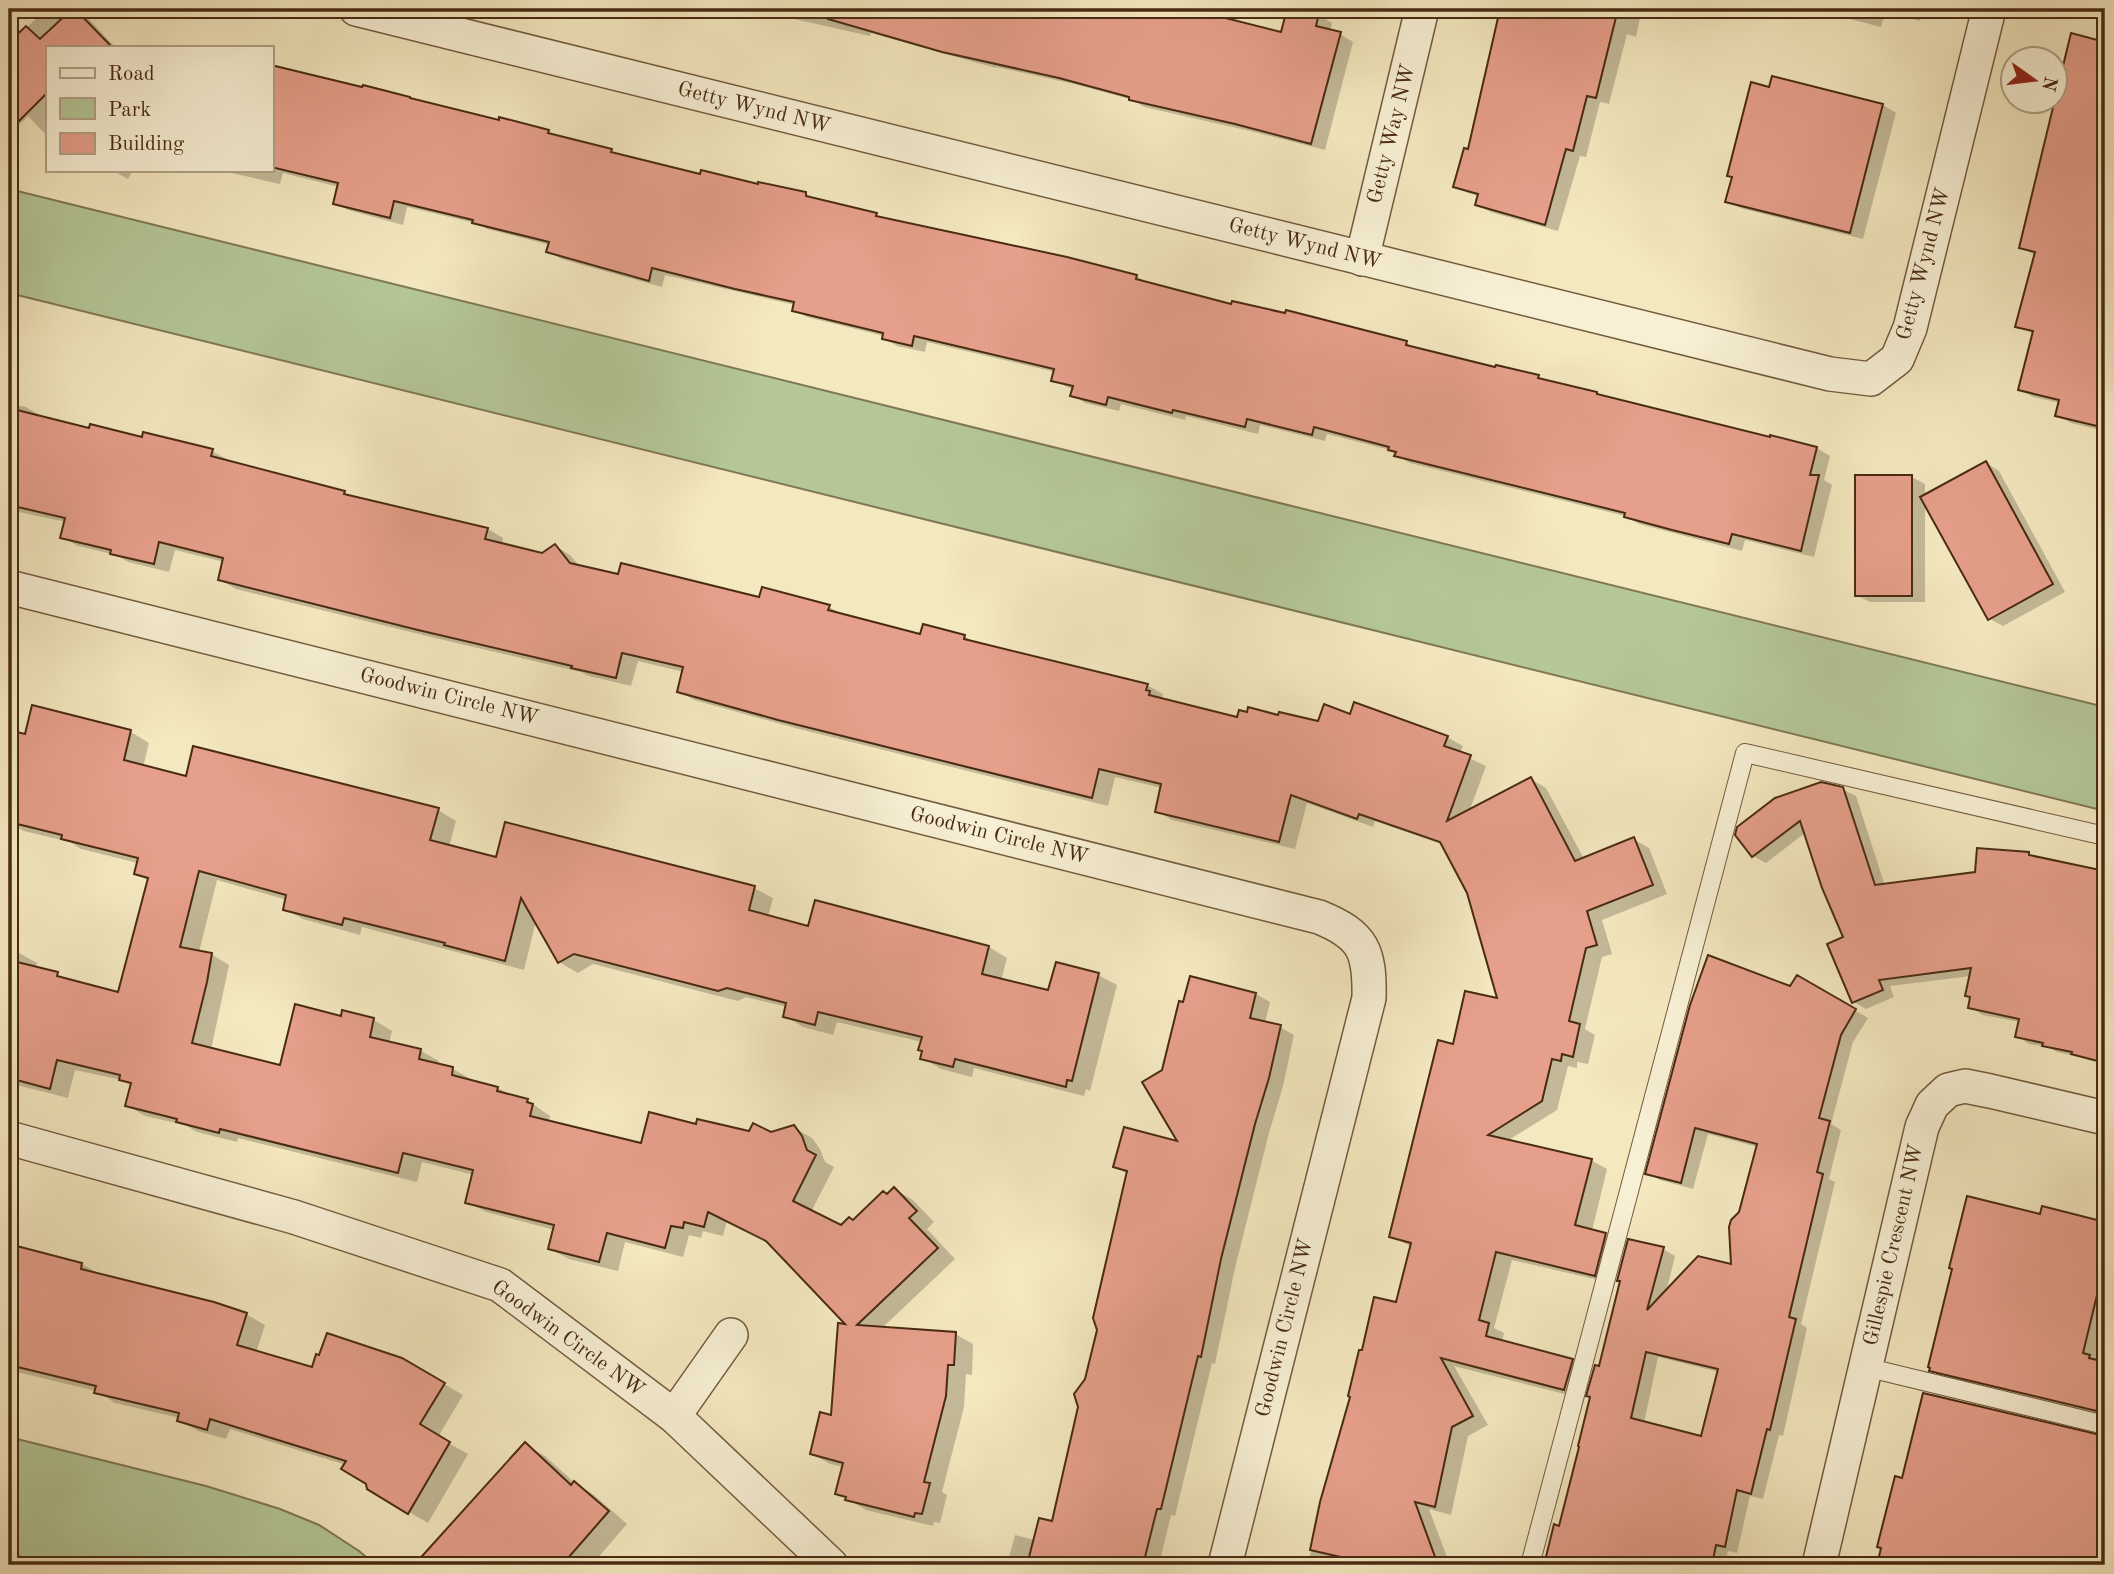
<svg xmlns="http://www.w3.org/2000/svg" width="2114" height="1574" font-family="'Old Standard TT',serif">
<rect width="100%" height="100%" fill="#f4e8bf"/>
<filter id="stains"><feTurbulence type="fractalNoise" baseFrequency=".00286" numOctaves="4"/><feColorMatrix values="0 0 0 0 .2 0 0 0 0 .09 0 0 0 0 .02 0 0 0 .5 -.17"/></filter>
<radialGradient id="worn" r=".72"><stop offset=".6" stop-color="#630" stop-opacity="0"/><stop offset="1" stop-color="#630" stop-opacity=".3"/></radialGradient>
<g fill="#b5c797" stroke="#7f7855" stroke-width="2">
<polygon points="9,189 2105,707 2105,811 9,293"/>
<polygon points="9,1437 206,1486 280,1509 319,1525 359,1551 376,1565 57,1565 9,1554"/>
</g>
<g fill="#0003" fill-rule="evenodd">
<polygon points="46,9 59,15 60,23 74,10 87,17 112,44 119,47 47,47 47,136 28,116 15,129 9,125 9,45"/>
<polygon points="750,9 1186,9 1283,34 1289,9 1295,9 1319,15 1332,23 1330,31 1340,34 1353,42 1325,150 1250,131 1144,107 1133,100 1074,84 996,67 996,68 871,33 870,36"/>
<polygon points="1501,9 1642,9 1636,37 1627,34 1609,104 1600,102 1586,157 1580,156 1558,231 1490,212 1477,204 1479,196 1468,193 1455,186 1469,151"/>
<polygon points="1810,9 1923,9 1920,21 1885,12 1881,27"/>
<polygon points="2073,36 2105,44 2105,431 2071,423 2057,415 2060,403 2033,397 2020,389 2034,334 2017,326 2034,255 2021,247"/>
<polygon points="271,63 289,71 548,131 558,137 611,151 620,156 701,177 806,194 816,200 876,215 885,220 1136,276 1150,285 1232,306 1406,343 1420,351 1538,377 1545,381 1597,393 1603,397 1771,439 1772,437 1817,448 1830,456 1824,480 1832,485 1814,557 1745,540 1742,551 1639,524 1625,516 1410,463 1396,455 1397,453 1394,451 1327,434 1325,441 1260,425 1258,434 1186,416 1185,420 1121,404 1119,411 1085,403 1072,395 1074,390 1053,380 1055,372 927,342 925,352 897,346 884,338 884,336 807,317 794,310 795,305 665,275 662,287 561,259 548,251 550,245 487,229 479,224 407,207 403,225 348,210 335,203 339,187 283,173 280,184 218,170 271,170"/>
<polygon points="1771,89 1883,105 1896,113 1863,239 1740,208 1727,201"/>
<polygon points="111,170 133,170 128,179"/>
<polygon points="9,404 26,407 41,416 90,430 212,451 228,460 227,462 344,493 351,497 488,529 503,538 502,544 543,555 555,546 570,555 580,567 761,599 829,607 846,616 921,636 964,636 977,644 1147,685 1163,694 1162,700 1239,719 1319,724 1351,716 1447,737 1463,746 1460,754 1486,766 1469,812 1531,779 1546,788 1584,859 1633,839 1649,848 1667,894 1602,920 1612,954 1602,957 1585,1029 1595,1035 1588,1064 1577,1062 1577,1068 1568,1066 1557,1110 1507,1141 1591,1160 1607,1169 1592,1231 1605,1235 1621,1244 1611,1283 1512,1260 1494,1328 1504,1333 1502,1342 1572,1361 1588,1370 1580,1398 1454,1366 1488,1425 1468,1436 1451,1515 1429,1509 1450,1565 1308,1565 1321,1507 1363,1353 1397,1305 1412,1247 1391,1236 1454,1046 1500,1001 1469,892 1444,845 1375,821 1373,827 1307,803 1295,849 1172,820 1157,811 1162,788 1115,777 1108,806 795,728 694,700 679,691 684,672 638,661 631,686 589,676 581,672 435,638 236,589 220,580 224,562 175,550 169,572 128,562 116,555 78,546 62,537 66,522 9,510"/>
<polygon points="1986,463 1999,471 2065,592 2003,626 1990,619 1925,502 1925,602 1870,602 1856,595 1912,477 1925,484 1925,496"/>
<polygon points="34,707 131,732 149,743 143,767 187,778 438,810 456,821 449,847 497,859 754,888 773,898 768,917 809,928 989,947 1007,958 1001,981 1050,993 1098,975 1117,985 1090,1091 1086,1089 1084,1096 974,1068 972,1077 941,1069 922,1058 922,1042 837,1022 833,1035 803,1027 785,1016 787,1007 746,997 738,1001 593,964 578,973 559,962 536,921 524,970 362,927 360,935 303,919 285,909 287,900 217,880 199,952 211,954 229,965 211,1050 281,1067 342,1018 374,1020 392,1031 389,1043 421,1051 439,1061 438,1065 453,1069 471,1079 471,1081 498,1088 512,1096 527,1100 550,1116 549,1122 642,1146 697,1126 750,1134 771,1134 793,1127 812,1138 820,1149 825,1162 834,1167 811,1212 841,1227 854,1221 894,1189 913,1200 934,1222 927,1229 955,1259 882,1328 955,1334 973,1344 972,1375 966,1374 964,1407 942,1492 947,1495 940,1523 934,1522 933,1526 866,1510 837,1493 843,1467 830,1464 812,1454 832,1417 850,1326 770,1242 727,1221 723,1236 703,1231 701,1238 689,1235 683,1257 625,1242 618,1271 569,1259 550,1249 555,1230 486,1212 467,1202 474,1175 422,1162 417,1182 238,1138 237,1142 197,1132 185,1125 145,1116 127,1105 132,1086 122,1080 75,1070 68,1098 9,1083 9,950 19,953 37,963 36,969 57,974 69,981 120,994 149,881 136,873 138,863 81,849 70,842 24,831 9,822 9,732 26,736"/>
<polygon points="1842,789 1856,796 1885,886 1977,874 2028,854 2036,858 2105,875 2105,1061 2072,1053 2076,1056 2057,1052 2048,1047 2029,1044 2017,1036 2020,1022 1983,1015 1970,1007 1971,976 1890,986 1894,997 1866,1009 1854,1002 1845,938 1805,833 1766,863 1753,856 1737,835"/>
<path d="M1798 977 1868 1018 1853 1042 1831 1124 1841 1130 1829 1179 1835 1182 1801 1324 1807 1328 1783 1436 1779 1435 1763 1499 1750 1496 1737 1553 1728 1551 1725 1565H1545L1556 1527 1560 1528 1600 1368 1663 1249 1675 1256 1666 1293 1732 1266 1740 1213 1758 1147 1708 1134 1693 1189 1660 1180 1647 1173ZM1658 1357 1719 1372 1703 1438 1644 1423Z"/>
<polygon points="1192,978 1256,994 1270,1002 1265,1023 1280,1027 1294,1035 1283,1086 1269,1133 1235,1268 1215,1364 1212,1363 1175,1516 1171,1515 1159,1565 1007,1565 1015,1535 1035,1540 1053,1524 1099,1330 1128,1174 1115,1167 1180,1143 1163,1071"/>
<polygon points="2044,1209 2105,1224 2105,1347 2101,1363 2105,1364 2105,1416 1943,1377 1931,1370 2042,1216"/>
<polygon points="9,1247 82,1264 101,1275 246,1314 265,1325 256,1353 313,1369 401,1359 463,1395 438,1437 468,1454 428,1523 368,1488 367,1483 346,1465 230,1429 226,1439 198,1431 179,1420 180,1418 115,1403 96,1391 9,1370"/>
<polygon points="2105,1437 2105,1565 1878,1565 1904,1480"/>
<polygon points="525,1445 545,1456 575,1483 594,1495 627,1524 595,1561 600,1565 442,1565 428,1552"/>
</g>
<g fill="#e69f8a" stroke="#492a13" stroke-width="2" fill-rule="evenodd">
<polygon points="72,9 75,9 112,47 47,47 47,93 9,131 9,42 26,26 40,39"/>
<polygon points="829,9 1190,9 1281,32 1287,9 1302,9 1319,13 1316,26 1341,32 1311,144 1235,124 1129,100 1129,97 1059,78 942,52 828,19"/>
<polygon points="1500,9 1618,9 1596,98 1587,96 1573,151 1566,149 1564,156 1545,225 1475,205 1478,194 1453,187 1464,148 1468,149"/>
<polygon points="2071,33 2105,42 2105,428 2055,416 2059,400 2018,390 2033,331 2015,327 2035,252 2019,248"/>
<polygon points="271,65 362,87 363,85 410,97 410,98 499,120 499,117 549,130 548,133 612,149 611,152 700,174 701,170 758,184 758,182 806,192 806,196 877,213 876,216 1067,257 1137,275 1136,279 1231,304 1232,301 1285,313 1286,310 1407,341 1406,345 1495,367 1496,365 1539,375 1538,378 1597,392 1597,394 1770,437 1770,435 1817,447 1810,475 1819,475 1801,551 1732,534 1729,544 1672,530 1624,517 1625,513 1394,456 1396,452 1388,450 1389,447 1314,427 1312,435 1247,419 1245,427 1173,410 1172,413 1108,397 1106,405 1070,396 1073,386 1051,381 1054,369 914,336 912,346 882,339 883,333 792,311 794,302 735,289 652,268 649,281 546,252 549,242 472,223 473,220 394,201 390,218 333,204 338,183 271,167"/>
<polygon points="1772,76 1883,104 1850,233 1725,202 1732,177 1727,176 1751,82 1769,87"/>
<polygon points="9,408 89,428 90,424 142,437 143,432 213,449 211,456 345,491 344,494 488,528 485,539 542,553 555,544 570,563 618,574 621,563 759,597 762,587 830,605 828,610 920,634 923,624 965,635 964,639 1148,684 1146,690 1150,691 1149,695 1237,717 1239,710 1247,712 1248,707 1278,715 1279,712 1318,721 1324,704 1350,714 1354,702 1448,736 1444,746 1471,755 1447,821 1531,777 1575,861 1634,837 1653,885 1587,911 1597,945 1586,948 1569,1021 1580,1024 1573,1057 1562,1054 1561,1061 1552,1059 1542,1101 1488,1135 1592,1159 1575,1225 1606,1233 1595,1276 1496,1252 1479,1320 1489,1323 1486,1336 1573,1359 1564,1390 1441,1358 1473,1416 1452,1427 1435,1507 1415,1502 1438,1565 1343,1565 1345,1558 1310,1550 1320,1502 1350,1397 1348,1396 1359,1350 1362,1350 1374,1297 1396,1302 1411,1243 1389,1237 1438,1040 1453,1044 1465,991 1497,998 1467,893 1440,842 1359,814 1357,819 1291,795 1279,842 1155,812 1161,784 1099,769 1092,798 778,720 677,692 683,667 622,653 616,678 571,668 572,666 418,630 218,580 223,558 159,542 154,564 110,554 111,550 60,538 65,518 9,505"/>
<polygon points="1986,461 2053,584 1988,620 1920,497"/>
<rect x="1855" y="475" width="57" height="121"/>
<polygon points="32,705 131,730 124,760 186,776 193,746 439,808 430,840 496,857 505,822 755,886 749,910 808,926 815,900 989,946 982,974 1048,990 1056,962 1099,973 1072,1081 1067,1080 1066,1087 955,1059 953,1067 920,1059 922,1051 918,1050 922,1037 818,1012 815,1025 783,1017 786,1003 727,988 718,991 574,954 558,963 521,898 505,961 444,945 445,943 344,918 342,925 283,910 286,895 199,871 180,947 212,953 207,982 192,1043 280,1065 295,1004 341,1016 342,1010 374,1018 370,1037 421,1049 419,1059 453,1067 452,1075 498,1087 497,1091 528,1099 527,1102 533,1104 530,1116 641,1143 649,1112 696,1124 697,1119 749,1131 753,1123 771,1132 794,1125 802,1136 807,1150 816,1155 793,1201 841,1225 849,1217 853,1220 883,1191 887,1194 894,1187 917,1211 909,1218 938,1248 857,1325 956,1332 954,1365 948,1365 946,1396 924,1482 930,1483 922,1514 915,1513 914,1517 845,1500 846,1497 835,1494 843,1463 810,1454 820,1412 831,1415 838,1323 845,1324 766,1241 708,1212 704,1227 684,1222 683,1228 671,1226 665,1248 607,1233 599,1262 548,1249 554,1225 465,1203 473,1170 403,1153 398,1173 220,1129 219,1133 176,1122 177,1119 125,1106 131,1083 119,1080 120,1075 57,1060 50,1089 9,1078 9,960 58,972 57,976 118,992 148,878 134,874 138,858 61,839 62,835 9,822 9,730 25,734"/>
<polygon points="1821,782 1843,787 1875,885 1975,872 1977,848 2029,852 2029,855 2105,871 2105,1063 2071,1054 2072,1052 2042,1046 2043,1043 2015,1037 2019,1019 1968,1008 1970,997 1965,996 1971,968 1879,980 1883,990 1852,1003 1827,944 1843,937 1822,888 1800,821 1752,857 1735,835 1737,827 1775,798"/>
<path d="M1708 955 1790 986 1797 975 1856 1009 1841 1035 1819 1118 1830 1121 1817 1172 1823 1174 1789 1317 1796 1319 1770 1430 1767 1429 1751 1494 1737 1490 1725 1547 1716 1545 1712 1565H1544L1554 1524 1559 1526 1579 1447 1578 1446 1590 1397 1586 1396 1595 1365 1599 1366 1620 1281H1617L1628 1239 1664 1247 1647 1310 1698 1256 1731 1264 1729 1227 1731 1220 1739 1212 1757 1144 1695 1128 1681 1183 1645 1174 1690 1005ZM1646 1352 1718 1369 1701 1436 1631 1418Z"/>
<polygon points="1190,976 1256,993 1250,1018 1281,1025 1269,1078 1255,1124 1221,1259 1201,1357 1198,1356 1161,1509 1157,1509 1143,1565 1027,1565 1039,1518 1052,1521 1078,1407 1074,1394 1085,1379 1097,1330 1093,1318 1127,1171 1113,1167 1124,1127 1177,1141 1142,1082 1162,1070 1179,1001 1183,1002"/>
<polygon points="1967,1196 2040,1214 2042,1206 2105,1222 2105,1262 2083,1353 2090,1355 2089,1358 2105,1362 2105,1413 1929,1371 1930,1368 1928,1367 1952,1269 1949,1268"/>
<polygon points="9,1244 82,1263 81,1269 214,1302 247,1313 237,1345 312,1367 316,1354 319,1355 327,1333 402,1358 445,1383 420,1424 450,1442 408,1514 367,1489 366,1484 341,1469 346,1461 210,1419 207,1430 177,1421 179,1413 94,1393 96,1386 9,1365"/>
<polygon points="1923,1393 2105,1436 2105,1565 1877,1565 1881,1548 1877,1547 1895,1476 1902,1478"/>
<polygon points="525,1442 571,1485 574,1481 609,1511 562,1565 414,1565"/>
</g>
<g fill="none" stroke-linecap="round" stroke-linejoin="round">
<defs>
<g id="lane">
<polyline points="1865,1367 2105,1425"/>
<polyline points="1530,1565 1745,753 2105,836"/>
</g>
<g id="street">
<polyline points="356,9 1830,374 1871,379 1897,359 1910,328 1989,9"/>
<polyline points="1362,259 1422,9"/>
<path d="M9 587 1319 917C1364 935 1370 952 1369 998L1225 1565"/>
<polyline points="9,1138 294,1217 500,1285 674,1416 831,1565"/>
<polyline points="674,1416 731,1335"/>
<polyline points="1819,1565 1922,1127 1932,1105 1948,1090 1965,1086 1990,1091 2105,1118"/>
</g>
</defs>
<use href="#lane" stroke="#745a3e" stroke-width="20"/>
<use href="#street" stroke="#745a3e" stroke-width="36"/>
<use href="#lane" stroke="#f8f0d5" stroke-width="18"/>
<use href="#street" stroke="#f8f0d5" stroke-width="33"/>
</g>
<g text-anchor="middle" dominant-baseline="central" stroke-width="7" stroke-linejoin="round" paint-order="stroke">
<g font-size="21" fill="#492a13" stroke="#f8f0d5">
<text transform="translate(754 108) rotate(14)">Getty Wynd NW</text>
<text transform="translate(1392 134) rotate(-76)">Getty Way NW</text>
<text transform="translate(1305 244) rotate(14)">Getty Wynd NW</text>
<text transform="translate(1924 264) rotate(-75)">Getty Wynd NW</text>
<text transform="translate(449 697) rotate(14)">Goodwin Circle NW</text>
<text transform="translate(999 836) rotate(14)">Goodwin Circle NW</text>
<text transform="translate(1894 1245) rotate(-77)">Gillespie Crescent NW</text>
<text transform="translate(1285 1328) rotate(-76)">Goodwin Circle NW</text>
<text transform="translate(568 1339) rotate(36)">Goodwin Circle NW</text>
</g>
</g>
<rect width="2114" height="1574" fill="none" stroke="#f4e8bf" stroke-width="35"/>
<rect x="10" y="10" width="2093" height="1553" fill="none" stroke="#492a13" stroke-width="3.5"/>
<rect x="18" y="18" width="2079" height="1539" fill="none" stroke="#492a13" stroke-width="2"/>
<rect x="46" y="46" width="228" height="126" fill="#f8f0d5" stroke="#b2a187" stroke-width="2"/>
<rect x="60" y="68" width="35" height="10" fill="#f8f0d5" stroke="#b2a187" stroke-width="2"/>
<text x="108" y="80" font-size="21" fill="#492a13">Road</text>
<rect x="60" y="98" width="35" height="21" fill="#b5c797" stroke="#b2a187" stroke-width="2"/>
<text x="108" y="116" font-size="21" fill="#492a13">Park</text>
<rect x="60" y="133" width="35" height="21" fill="#e69f8a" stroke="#b2a187" stroke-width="2"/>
<text x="108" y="150" font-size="21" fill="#492a13">Building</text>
<g transform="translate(2034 80) rotate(104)"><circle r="33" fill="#f8f0d5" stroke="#b2a187" stroke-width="2"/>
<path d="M0-5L12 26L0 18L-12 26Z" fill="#8f2418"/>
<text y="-10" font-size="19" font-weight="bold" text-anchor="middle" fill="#492a13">N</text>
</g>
<rect width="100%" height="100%" filter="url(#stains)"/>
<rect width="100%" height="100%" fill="url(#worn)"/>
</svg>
